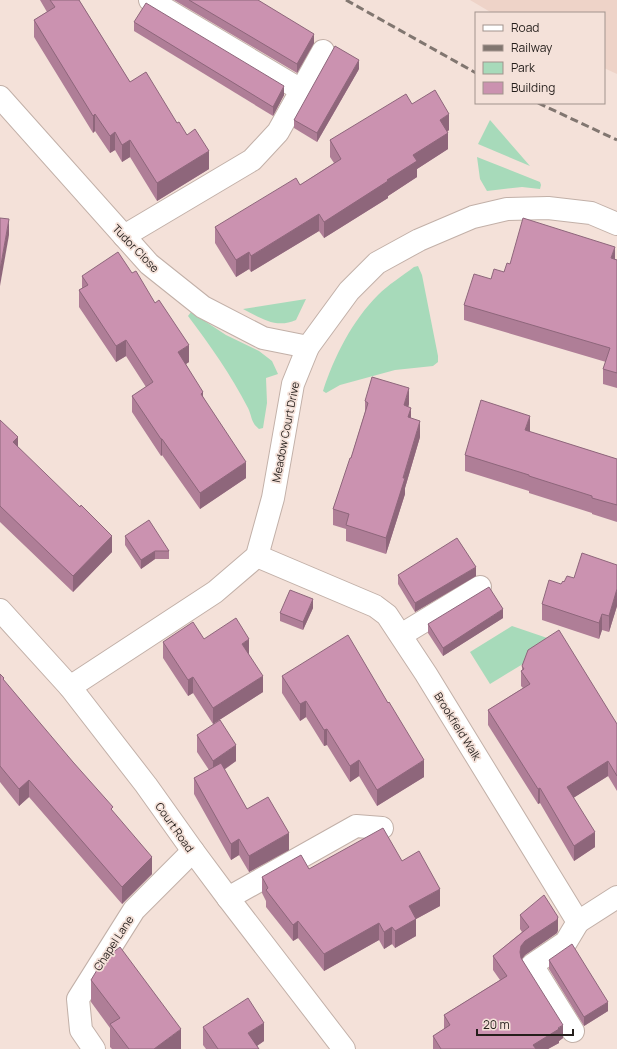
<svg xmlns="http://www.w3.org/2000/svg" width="617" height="1049" font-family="Manrope,sans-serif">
<rect width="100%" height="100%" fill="#f4e1d9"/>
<polygon fill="#eed3c8" points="470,0 617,0 617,74 604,68 604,13 492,13"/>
<g fill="#a7daba">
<polygon points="490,120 530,166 478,144"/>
<polygon points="477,157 540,182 541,185 540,189 522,187 487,191 480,179"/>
<path d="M418 266 422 275 438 356V362L433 366 395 370 340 385 326 393 323 391C334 357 352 321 378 295 388 285 402 276 414 267Z"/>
<path d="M306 299 296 320C276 329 261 318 243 309Z"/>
<path d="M191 312 226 335 259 351 272 361 278 374 266 378 267 403 263 428 259 429C251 423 252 416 248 408 231 375 210 345 188 316Z"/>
<polygon points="512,626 559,642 490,684 470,652"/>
</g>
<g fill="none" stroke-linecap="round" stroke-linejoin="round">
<defs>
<g id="minor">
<polyline points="150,0 301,90"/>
<polyline points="0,97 149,264 203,307 263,338 308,347"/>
<polyline points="124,236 252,160 278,132 323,51"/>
<polyline points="257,556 375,606 387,615 426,674 578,922 617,897"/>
<polyline points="0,610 70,687 146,785 193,851 228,898 344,1049"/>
<polyline points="401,635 480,587"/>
<polyline points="70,687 215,592 257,556 273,498 293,384 308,347 349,291 377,263 419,240 473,217 507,209 548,208 591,213 617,224"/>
<polyline points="228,898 356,826 382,828"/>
<polyline points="573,1031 532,965 566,942 578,922"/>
<polyline points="94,1049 81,1030 78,999 134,910 193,851"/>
</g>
</defs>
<use href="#minor" stroke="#c2b0a8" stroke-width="24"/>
<use href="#minor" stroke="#fff" stroke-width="22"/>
<g stroke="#817670" stroke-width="3" stroke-dasharray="8 4" stroke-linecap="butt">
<polyline points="346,0 476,73"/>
<polyline points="538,103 617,140"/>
</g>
</g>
<g fill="#af7e97">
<polygon points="40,0 79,0 130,82 177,123 187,135 209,169 157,201 130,157 122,162 115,150 110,153 95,131 93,133 34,37 34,20 47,12"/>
<polygon points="174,0 258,0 314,43 297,73"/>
<polygon points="134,22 284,95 273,116 134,31"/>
<polygon points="359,69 317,142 294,128 294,120"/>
<polygon points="412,104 449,130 447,132 448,149 417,169 417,177 388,196 388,198 324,238 319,231 251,272 249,269 236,277 215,243 215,227 300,185 334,163 330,157 330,140"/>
<polygon points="615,259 617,260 617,388 603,384 603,369 606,362 464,320 464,305 491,279 504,272 510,264"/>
<polygon points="82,276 189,362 186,364 246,478 200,509 162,455 161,456 132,412 132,396 146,387 126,356 116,362 79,307 79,290 82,288"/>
<polygon points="365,401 409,404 408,407 411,418 420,437 405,488 405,494 386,554 346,541 346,529 333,525 333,509 351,458 365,412"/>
<polygon points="0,420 18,447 112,552 73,592 0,522"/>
<polygon points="530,432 617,459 617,522 592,514 592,513 529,493 529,491 465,471 465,455"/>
<polygon points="125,536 169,551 169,559 155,559 141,569 125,545"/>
<polygon points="617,565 617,606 609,632 602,630 599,639 542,620 542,604 561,584 564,582 574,578"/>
<polygon points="398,575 476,576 415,612 398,584"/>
<polygon points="313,608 303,630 280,621 280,613"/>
<polygon points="503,618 443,656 428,633 428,624"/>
<polygon points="204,639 249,655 263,692 213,724 193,693 188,696 163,658 163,642"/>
<polygon points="522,666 617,724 617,791 608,776 573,798 595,847 574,861 540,803 538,804 488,725 488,710 523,688 521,686 521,671 522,670"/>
<polygon points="0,674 4,681 113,812 152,874 122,904 29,797 19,806 0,782"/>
<polygon points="282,676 424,777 377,806 359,776 350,782 327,745 324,746 306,717 300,721 282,693"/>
<polygon points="197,735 236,761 224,770 247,809 289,850 249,872 239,855 231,860 194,794 194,778 209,770 197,752"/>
<polygon points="402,861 440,906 416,919 416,936 395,948 392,944 384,949 379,940 324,971 298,938 293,941 266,907 266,901 262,893 262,877 309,869"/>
<polygon points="520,915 558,930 557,933 525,955 522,959 563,1038 559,1041 559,1043 548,1049 433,1049 433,1036 444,1029 444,1015 500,980 493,970 493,956 522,932 520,929"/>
<polygon points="549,960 608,1011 584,1026 549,969"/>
<polygon points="91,980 181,1049 112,1049 110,1047 110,1028 91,1002"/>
<polygon points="203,1027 264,1041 257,1046 259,1049 206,1049 203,1045"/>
</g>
<g fill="#8e667b">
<polygon points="314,34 314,43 297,73 297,64"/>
<polygon points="359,60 359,69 317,142 317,133"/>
<polygon points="284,86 284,95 273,116 273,107"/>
<polygon points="95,114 95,131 93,133 93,116"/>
<polygon points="449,114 449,130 440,136 440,120"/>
<polygon points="115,132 115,150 110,153 110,136"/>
<polygon points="448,133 448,149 417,169 417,177 388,196 388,198 324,238 324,222 387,180 413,155"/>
<polygon points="130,140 130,157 122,162 122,145"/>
<polygon points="209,151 209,169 157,201 157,183"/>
<polygon points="319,214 319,231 251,272 251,256"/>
<polygon points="9,219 9,235 0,286 0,270"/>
<polygon points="615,247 615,262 611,258"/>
<polygon points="249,252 249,269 236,277 236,260"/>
<polygon points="126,340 126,356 116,362 116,346"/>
<polygon points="189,345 189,362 178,369 178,352"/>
<polygon points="409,388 409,404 404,422 404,405"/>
<polygon points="203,392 203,408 201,394"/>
<polygon points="411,408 411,424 408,417"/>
<polygon points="530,416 530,432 525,430"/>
<polygon points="420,421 420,437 405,488 405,494 386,554 386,538"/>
<polygon points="18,437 18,453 13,442"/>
<polygon points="161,439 162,439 162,455 161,456"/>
<polygon points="246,462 246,478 200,509 200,493"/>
<polygon points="112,536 112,552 73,592 73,576"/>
<polygon points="155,551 155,559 141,569 141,560"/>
<polygon points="476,567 476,576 415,612 415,603"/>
<polygon points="617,589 617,606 609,632 609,616"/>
<polygon points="313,599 313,608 303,630 303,622"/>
<polygon points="503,609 503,618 443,656 443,648"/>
<polygon points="602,614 602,630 599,639 599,623"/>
<polygon points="249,639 249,656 242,644"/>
<polygon points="263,676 263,692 213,724 213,708"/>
<polygon points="193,677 193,693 188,696 188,680"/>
<polygon points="306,701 306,717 300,721 300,704"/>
<polygon points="327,729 327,745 324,746 324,730"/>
<polygon points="236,745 236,761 213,777 213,761"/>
<polygon points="359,760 359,776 350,782 350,766"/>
<polygon points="424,760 424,777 377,806 377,790"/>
<polygon points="608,761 608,776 567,802 567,787"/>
<polygon points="29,780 29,797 19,806 19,789"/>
<polygon points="540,788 540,803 538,804 538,789"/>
<polygon points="595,832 595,847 574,861 574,846"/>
<polygon points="289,833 289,850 249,872 249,856"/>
<polygon points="239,839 239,855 231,860 231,844"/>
<polygon points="152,857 152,874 122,904 122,887"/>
<polygon points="440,889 440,906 416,919 416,936 395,948 395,931 409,906"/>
<polygon points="558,917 558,930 557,933 525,955 521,960 520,952 521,946 525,941"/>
<polygon points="298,921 298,938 293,941 293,925"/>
<polygon points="379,923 379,940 324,971 324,954"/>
<polygon points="392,927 392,944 384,949 384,932"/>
<polygon points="608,1002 608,1011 584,1026 584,1017"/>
<polygon points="264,1023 264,1041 252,1049 248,1033"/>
<polygon points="563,1025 563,1038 559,1041 559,1043 548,1049 533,1049 533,1045"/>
<polygon points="181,1029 181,1049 154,1049"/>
</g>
<g fill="#cb92b0" stroke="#8e667b">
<polygon points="50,0 79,0 130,82 146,72 177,123 179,122 187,135 195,129 209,151 157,183 130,140 122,145 115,132 110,136 95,114 93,116 34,20 55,7"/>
<polygon points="189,0 258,0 314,34 297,64"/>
<polygon points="146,3 284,86 273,107 134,22"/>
<polygon points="335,46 359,60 317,133 294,120"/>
<polygon points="435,90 449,114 440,120 448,133 413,155 417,161 387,180 388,181 324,222 319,214 251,256 249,252 236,260 215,227 296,178 300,185 341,159 330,140 406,94 412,104"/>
<polygon points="0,218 9,219 0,270"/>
<polygon points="523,218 615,247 611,258 617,260 617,373 603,369 610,348 464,305 474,274 491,279 494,269 504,272 507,263 510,264"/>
<polygon points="118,252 132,273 136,271 155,303 159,300 189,345 178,352 203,392 201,394 246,462 200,493 162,439 161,439 132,396 153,382 126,340 116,346 79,290 88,285 82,276"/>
<polygon points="372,377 409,388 404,405 411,408 408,417 420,421 403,478 405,478 386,538 346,525 349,514 333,509 350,458 351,458 368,403 365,401"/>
<polygon points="481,400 530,416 525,430 617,459 617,505 592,498 592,496 529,476 529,475 465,455"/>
<polygon points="0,420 18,437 13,442 80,507 81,505 112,536 73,576 0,506"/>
<polygon points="149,520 169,551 155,551 141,560 125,536"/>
<polygon points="457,538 476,567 415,603 398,575"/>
<polygon points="582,553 617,565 617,589 609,616 602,614 599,623 542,604 549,580 561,584 563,581 564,582 567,576 574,578"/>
<polygon points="489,587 503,609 443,648 428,624"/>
<polygon points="290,590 313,599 303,622 280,613"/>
<polygon points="236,618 249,639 242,644 263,676 213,708 193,677 188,680 163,642 193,622 204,639"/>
<polygon points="559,630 617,724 617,776 608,761 567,787 595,832 574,846 540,788 538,789 488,710 530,684 521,671 524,669 522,666 528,650"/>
<polygon points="348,635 388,703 389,702 424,760 377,790 359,760 350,766 327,729 324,730 306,701 300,704 282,676"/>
<polygon points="0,674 4,678 3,679 73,762 113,807 111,809 152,857 122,887 29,780 19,789 0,766"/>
<polygon points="220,720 236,745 213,761 197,735"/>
<polygon points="221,763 247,809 268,797 289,833 249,856 239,839 231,844 194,778"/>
<polygon points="383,828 402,861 419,851 440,889 409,906 416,919 395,931 392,927 384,932 379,923 324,954 298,921 293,925 266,890 268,888 262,877 301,855 309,869"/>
<polygon points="544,895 558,917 557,920 525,941 521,946 520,952 521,958 563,1025 558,1028 559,1029 533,1045 536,1049 441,1049 433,1036 450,1025 444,1015 507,976 493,956 529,927 520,915"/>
<polygon points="572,944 608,1002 584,1017 549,960"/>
<polygon points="120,947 181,1029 154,1049 129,1049 110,1024 120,1018 91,980 103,960"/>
<polygon points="248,998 264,1023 248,1033 259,1049 218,1049 203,1027"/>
</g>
<g text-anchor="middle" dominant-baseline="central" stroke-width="3.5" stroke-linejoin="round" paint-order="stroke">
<g font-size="11" fill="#251f1c" stroke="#f4e1d9">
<text transform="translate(136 248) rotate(46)">Tudor Close</text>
<text transform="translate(285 432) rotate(-79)">Meadow Court Drive</text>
<text transform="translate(458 726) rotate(58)">Brookfield Walk</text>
<text transform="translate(175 827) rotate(55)">Court Road</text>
<text transform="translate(113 943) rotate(-57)">Chapel Lane</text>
</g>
</g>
<rect x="475" y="12" width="130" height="92" fill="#f4e1d9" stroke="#a1938d"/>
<rect x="483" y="25" width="20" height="6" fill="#ffffff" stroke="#a1938d"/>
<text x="511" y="32" font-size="12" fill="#251f1c">Road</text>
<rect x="483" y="45" width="20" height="6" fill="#817670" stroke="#a1938d"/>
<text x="511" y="52" font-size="12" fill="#251f1c">Railway</text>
<rect x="483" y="62" width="20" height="12" fill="#a7daba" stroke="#a1938d"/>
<text x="511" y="72" font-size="12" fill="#251f1c">Park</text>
<rect x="483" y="82" width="20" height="12" fill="#cb92b0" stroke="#a1938d"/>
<text x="511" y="92" font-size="12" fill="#251f1c">Building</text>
<path d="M477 1029v6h96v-6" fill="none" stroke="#251f1c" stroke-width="2"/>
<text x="483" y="1029" font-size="12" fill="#251f1c" stroke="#f4e1d9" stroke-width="3" paint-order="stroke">20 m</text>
</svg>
